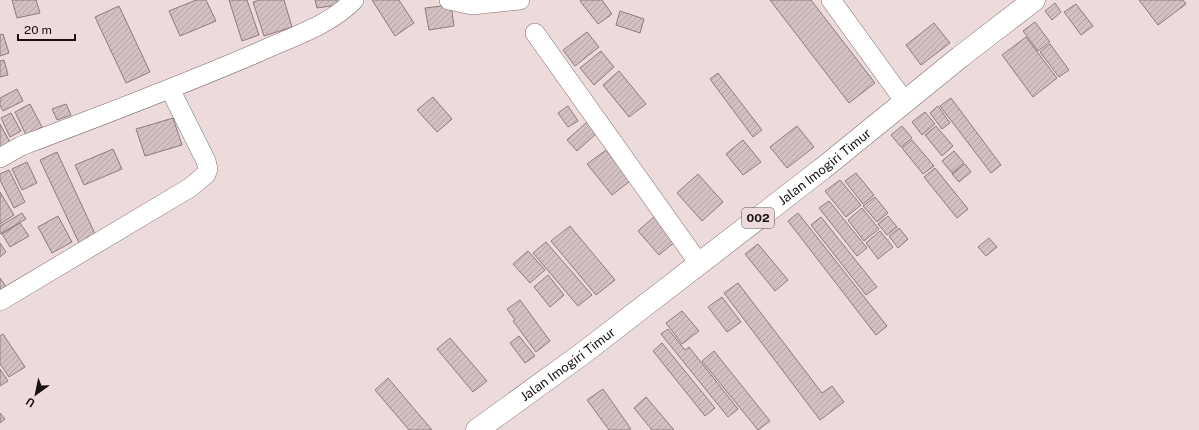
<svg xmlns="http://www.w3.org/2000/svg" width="1199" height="430" font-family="'Public Sans',sans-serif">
<defs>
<pattern id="building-hatch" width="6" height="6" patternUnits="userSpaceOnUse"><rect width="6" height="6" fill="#d2c0c2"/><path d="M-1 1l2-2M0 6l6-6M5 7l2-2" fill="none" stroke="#b4a4a6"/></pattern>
</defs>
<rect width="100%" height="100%" fill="#eddbdc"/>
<g fill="url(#building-hatch)" stroke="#8d7c7e">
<polygon points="12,0 36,0 40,13 17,18"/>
<polygon points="196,0 206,0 216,21 180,36 169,11"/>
<polygon points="229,0 247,0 259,35 242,41"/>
<polygon points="260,0 284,0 292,27 264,36 253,2"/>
<polygon points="315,0 337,0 338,5 317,8"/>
<polygon points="372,0 399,0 414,23 395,36"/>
<polygon points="582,0 602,0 612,14 598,24 580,1"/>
<polygon points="770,0 811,0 875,83 849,103"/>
<polygon points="1139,0 1183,0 1186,4 1158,25"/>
<polygon points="1055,3 1061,12 1052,20 1045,11"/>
<polygon points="1076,4 1093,26 1081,35 1064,12"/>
<polygon points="451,5 454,26 429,30 425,8"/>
<polygon points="119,6 150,72 126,83 95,17"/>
<polygon points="620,11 644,19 640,33 616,25"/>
<polygon points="1035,22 1050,42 1038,51 1023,31"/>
<polygon points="934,23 950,43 921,65 906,45"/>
<polygon points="587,32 599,47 575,66 563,50"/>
<polygon points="3,34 9,53 0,56 0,35"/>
<polygon points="1026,37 1057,78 1033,97 1002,55"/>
<polygon points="1050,44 1069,70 1059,77 1040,52"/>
<polygon points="601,51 614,67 594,85 580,68"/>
<polygon points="4,60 8,75 0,77 0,61"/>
<polygon points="619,71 646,104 629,117 603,85"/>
<polygon points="718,73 762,130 753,137 710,79"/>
<polygon points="17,89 23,101 3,111 0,105 0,98"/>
<polygon points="433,97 452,119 437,132 417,110"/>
<polygon points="951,98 1001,165 991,173 940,106"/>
<polygon points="30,104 42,127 26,135 15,112"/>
<polygon points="66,104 71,115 57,120 52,109"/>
<polygon points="568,106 578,121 568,127 558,113"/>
<polygon points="938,106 950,123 942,129 930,113"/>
<polygon points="925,112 935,124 922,135 912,122"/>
<polygon points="11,113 21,131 10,137 1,118"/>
<polygon points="173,118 182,145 145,156 136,129"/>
<polygon points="587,122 597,133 577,151 567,140"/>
<polygon points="0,124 11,144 0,150"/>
<polygon points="797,126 814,147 787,168 770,147"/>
<polygon points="902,126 912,138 901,147 891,135"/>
<polygon points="936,126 953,146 942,156 925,135"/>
<polygon points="743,140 761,162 743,175 726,154"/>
<polygon points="912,140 934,166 923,174 902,148"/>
<polygon points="113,149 122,169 84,185 75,165"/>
<polygon points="606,150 630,181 612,195 587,164"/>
<polygon points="954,151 964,163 952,173 942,161"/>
<polygon points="57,152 96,236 79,243 40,160"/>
<polygon points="27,162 37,183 22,190 12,169"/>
<polygon points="965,164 971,172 959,182 952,174"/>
<polygon points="935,168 968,209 957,218 924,177"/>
<polygon points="9,170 25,202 14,208 0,180 0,174"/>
<polygon points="856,173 874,195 863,204 845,181"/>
<polygon points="698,174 723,202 702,221 677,193"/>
<polygon points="840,180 861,205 846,217 825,191"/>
<polygon points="0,192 14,215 0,224"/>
<polygon points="875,197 888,213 877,222 863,206"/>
<polygon points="829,201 867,248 857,256 819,208"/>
<polygon points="862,208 879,229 864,241 848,220"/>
<polygon points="22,213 26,219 0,234 0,226"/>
<polygon points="798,213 887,326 876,335 788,221"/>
<polygon points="58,216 72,242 52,253 38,227"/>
<polygon points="655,216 676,241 659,255 638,231"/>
<polygon points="888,216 897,227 887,235 878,224"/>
<polygon points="821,217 877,287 866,295 811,225"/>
<polygon points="20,223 29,236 10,247 2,234"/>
<polygon points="570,226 615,280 596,295 551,241"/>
<polygon points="899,228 908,239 898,248 889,236"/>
<polygon points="880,231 893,247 878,259 866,243"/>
<polygon points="989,238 997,247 986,256 978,247"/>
<polygon points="546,242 592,295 578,306 533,253"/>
<polygon points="0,243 6,252 0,257"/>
<polygon points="758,244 788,280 775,291 745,254"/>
<polygon points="528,251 545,270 530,283 513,264"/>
<polygon points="548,275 564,295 550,307 534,287"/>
<polygon points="0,278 7,288 0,293"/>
<polygon points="738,283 822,393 832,386 844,402 820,420 724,293"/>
<polygon points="722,297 741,322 727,332 708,307"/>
<polygon points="520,300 550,341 536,352 513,321 515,320 507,309"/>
<polygon points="682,311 699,331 682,344 666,323"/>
<polygon points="668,329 685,350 689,347 738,409 728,417 661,334"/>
<polygon points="3,334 25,367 9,377 0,364 0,336"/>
<polygon points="519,336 535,356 525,363 510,343"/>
<polygon points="450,338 487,381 473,392 437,349"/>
<polygon points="662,343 715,408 705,416 653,351"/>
<polygon points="714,351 770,421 758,430 702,361"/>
<polygon points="0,369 8,381 0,386"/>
<polygon points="388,378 432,430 409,430 375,390"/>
<polygon points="603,389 631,429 629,430 609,430 587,400"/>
<polygon points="646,397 674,430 652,430 634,408"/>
<polygon points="0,413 5,419 0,423"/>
</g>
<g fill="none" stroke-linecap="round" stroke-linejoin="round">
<defs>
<g id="minor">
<polyline points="449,0 472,5 520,0"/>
<polyline points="831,0 905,102"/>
<polyline points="535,33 698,262"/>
<path d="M0 158 21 146C101 116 180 86 259 52 291 37 329 26 354 0"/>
<polyline points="0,301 191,187 206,174 208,169 206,161 170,89"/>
</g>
<g id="primary">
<path id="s1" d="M477 430 582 354 822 169 960 57 1034 0"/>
</g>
</defs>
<use href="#minor" stroke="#7f6f71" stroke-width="20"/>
<use href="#primary" stroke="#7f6f71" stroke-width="23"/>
<use href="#minor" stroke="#fff" stroke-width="19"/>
<use href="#primary" stroke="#fff" stroke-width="22"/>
</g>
<g text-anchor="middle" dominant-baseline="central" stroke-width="4" stroke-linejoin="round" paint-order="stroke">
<rect fill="#eddbdc" stroke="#574e4f" stroke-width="1" x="742" y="208" width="32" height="20" rx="3"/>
<g font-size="12" font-weight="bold" fill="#171112">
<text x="758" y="218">002</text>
</g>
<g font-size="13" fill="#171112" stroke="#eddbdc">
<text stroke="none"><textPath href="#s1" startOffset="436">Jalan Imogiri Timur</textPath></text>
<text stroke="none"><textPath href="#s1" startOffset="112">Jalan Imogiri Timur</textPath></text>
</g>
</g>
<g transform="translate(36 394) rotate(213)" stroke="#eddbdc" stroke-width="3" paint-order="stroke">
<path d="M0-3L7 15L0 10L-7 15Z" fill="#171112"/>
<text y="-6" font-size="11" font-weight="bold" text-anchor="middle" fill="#171112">U</text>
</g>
<path d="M18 34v6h57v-6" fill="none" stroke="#171112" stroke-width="2"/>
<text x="24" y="34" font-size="12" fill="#171112" stroke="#eddbdc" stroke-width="3" paint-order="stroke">20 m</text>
</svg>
